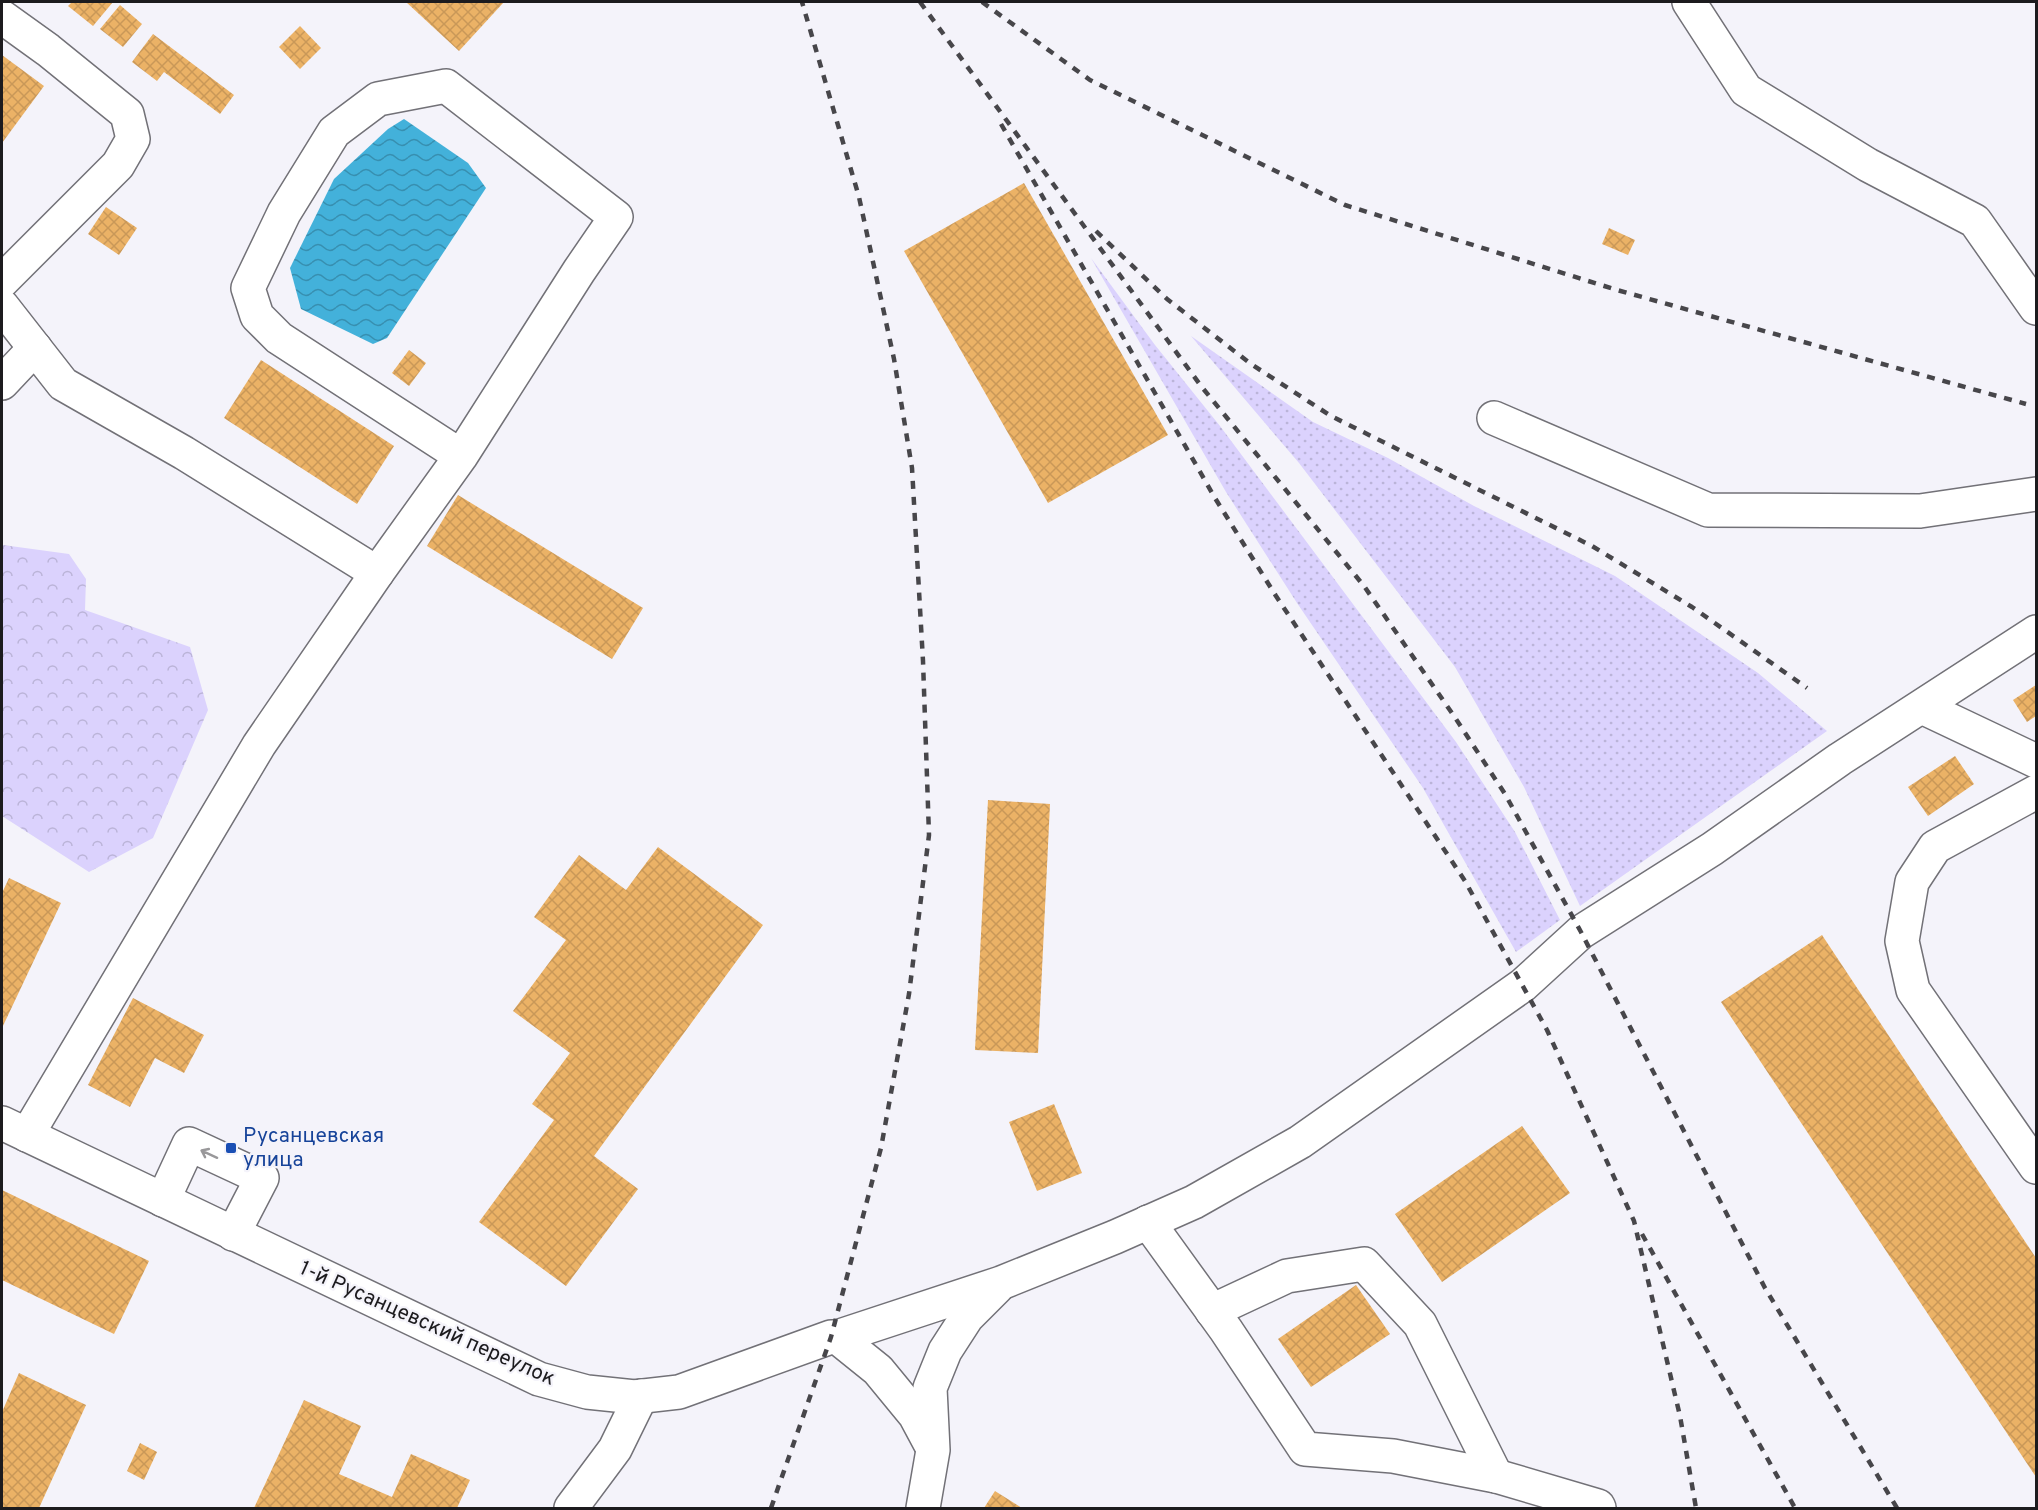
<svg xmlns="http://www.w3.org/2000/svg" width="2038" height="1510" font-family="Overpass,sans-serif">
<defs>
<pattern id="grass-dots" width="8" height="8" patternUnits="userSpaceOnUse" patternTransform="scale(1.5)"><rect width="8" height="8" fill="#dbd2fd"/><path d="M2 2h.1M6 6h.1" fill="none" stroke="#bbb4d8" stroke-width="1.8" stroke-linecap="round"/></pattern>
<pattern id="forest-crowns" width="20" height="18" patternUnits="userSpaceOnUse" patternTransform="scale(1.5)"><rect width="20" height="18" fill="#dbd2fd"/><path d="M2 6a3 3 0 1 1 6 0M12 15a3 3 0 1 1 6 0" fill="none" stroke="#bbb4d8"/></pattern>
<pattern id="water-waves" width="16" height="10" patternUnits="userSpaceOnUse" patternTransform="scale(1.5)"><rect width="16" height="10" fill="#43b1da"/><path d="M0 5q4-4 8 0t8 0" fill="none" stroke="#378fb0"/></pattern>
<pattern id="building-cross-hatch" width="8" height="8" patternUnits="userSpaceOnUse" patternTransform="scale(1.5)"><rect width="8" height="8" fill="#ebb266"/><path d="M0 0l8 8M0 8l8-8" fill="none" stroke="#c99858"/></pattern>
</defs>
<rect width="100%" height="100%" fill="#f4f3fa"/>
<g fill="url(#grass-dots)">
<polygon points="1091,258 1155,345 1220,426 1456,742 1515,832 1560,920 1516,952 1423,788 1297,603 1226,492"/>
<polygon points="1191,336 1313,422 1388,458 1474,506 1615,576 1758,673 1827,731 1580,906 1524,787 1455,667 1299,463"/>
</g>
<polygon fill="url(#forest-crowns)" points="3,545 69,554 86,579 85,610 190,647 208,710 153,838 89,872 2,816"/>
<polygon fill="url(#water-waves)" points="404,119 468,163 486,188 387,338 373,344 301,309 290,268 334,179 388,129"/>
<g fill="url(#building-cross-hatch)">
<polygon points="72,2 113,2 93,26 68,6"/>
<polygon points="406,2 504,2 459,51"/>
<polygon points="120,5 142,24 123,47 100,29"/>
<polygon points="300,26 321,48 300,69 279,47"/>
<polygon points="153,34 234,95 220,114 164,72 157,81 132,62"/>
<polygon points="2,55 44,86 2,143"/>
<polygon points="1024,183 1168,435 1048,503 904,251"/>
<polygon points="106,207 137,228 119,255 88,234"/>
<polygon points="1609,228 1635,240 1628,255 1602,244"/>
<polygon points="409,350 426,363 409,386 392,373"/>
<polygon points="261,360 394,446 357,504 224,418"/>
<polygon points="458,495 643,608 612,659 427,546"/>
<polygon points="2036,685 2036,716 2027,722 2013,700"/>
<polygon points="1955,756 1974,784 1928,816 1908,787"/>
<polygon points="988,800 1050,804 1038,1053 975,1050"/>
<polygon points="658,847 763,925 594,1156 638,1189 566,1286 479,1222 554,1120 532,1104 570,1053 513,1011 566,940 534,917 579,855 626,890"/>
<polygon points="9,878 61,903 2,1028 2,893"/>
<polygon points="1822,935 2036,1258 2036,1477 1721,1002"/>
<polygon points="133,998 204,1035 184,1073 155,1058 130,1107 88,1085"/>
<polygon points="1054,1104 1082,1173 1037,1191 1009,1122"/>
<polygon points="1522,1126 1570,1193 1442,1282 1395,1214"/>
<polygon points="2,1190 149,1261 114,1334 2,1280"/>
<polygon points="1356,1285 1390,1334 1311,1387 1278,1339"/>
<polygon points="19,1373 86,1405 39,1508 2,1508 2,1412"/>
<polygon points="304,1400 361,1426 339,1474 392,1497 411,1454 470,1480 457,1508 254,1508"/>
<polygon points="140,1443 157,1452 144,1480 127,1471"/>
<polygon points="995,1491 1022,1508 984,1508"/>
</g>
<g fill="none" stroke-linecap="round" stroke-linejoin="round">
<defs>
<g id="minor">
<polyline points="1689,2 1746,90 1868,165 1975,221 2036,308"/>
<polyline points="2,17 48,50 127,114 133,139 118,165 2,281"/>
<polyline points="2,306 63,384 184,453 377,573 259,745 27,1135"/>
<polyline points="2,383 35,348"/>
<polyline points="1494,418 1708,510 1920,511 2036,494"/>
<polyline points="377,573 461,456 579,271 616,217 446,86 378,99 334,132 284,213 248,288 257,316 279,338 461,456"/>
<polyline points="1922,707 2036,761"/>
<polyline points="2036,792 1935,847 1912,882 1902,941 1913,990 2036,1167"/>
<polyline points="2,1123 539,1379 587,1392 635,1397 679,1392 831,1337 837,1337 1001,1283 1115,1237 1194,1202 1300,1142 1523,985 1581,932 1712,849 1840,759 2036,632"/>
<polyline points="163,1200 189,1144 262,1178 233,1234"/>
<polyline points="1148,1222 1226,1330 1305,1449 1393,1456 1496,1476 1598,1506 1599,1508"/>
<polyline points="1212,1311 1287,1276 1364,1264 1420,1324 1496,1476"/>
<polyline points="837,1337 878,1370 915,1415 930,1443"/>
<polyline points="571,1508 615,1449 641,1396"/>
<polyline points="923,1508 933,1450 930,1388 945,1351 967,1317 997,1287"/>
</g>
</defs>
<use href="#minor" stroke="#727177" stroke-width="36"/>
<use href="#minor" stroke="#fff" stroke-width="33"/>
<g stroke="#47464a" stroke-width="4.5" stroke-dasharray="8 8" stroke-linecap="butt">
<polyline points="920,2 1201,386 1364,586 1454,716 1505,794 1581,932 1765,1288 1897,1508"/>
<polyline points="982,2 1090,80 1345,205 1617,290 2026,404"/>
<polyline points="1001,124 1215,498 1276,596 1465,881 1547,1030 1634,1221 1680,1416 1696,1508"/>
<polyline points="1096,231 1167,299 1251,364 1331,416 1592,546 1692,607 1807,688"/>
<polyline points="1642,1234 1795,1508"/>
<polyline points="771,1508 831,1337 881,1148 909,994 929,835 923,661 912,468 894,359 859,197 802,2"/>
</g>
</g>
<defs><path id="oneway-shaft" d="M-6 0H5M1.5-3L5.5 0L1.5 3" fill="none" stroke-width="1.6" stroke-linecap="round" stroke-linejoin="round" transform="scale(1.5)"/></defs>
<use stroke="#99989a" href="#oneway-shaft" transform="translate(209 1154) rotate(-155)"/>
<rect fill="#1a4fb4" stroke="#f4f3fa" stroke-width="2" x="225" y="1142" width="12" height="12" rx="3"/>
<g text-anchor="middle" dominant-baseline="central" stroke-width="4.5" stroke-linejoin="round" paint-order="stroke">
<g font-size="21" fill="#164399" stroke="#f4f3fa" text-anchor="start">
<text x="243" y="1136">Русанцевская<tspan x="243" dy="24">улица</tspan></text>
</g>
<g font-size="21" fill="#1c1b1e" stroke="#f4f3fa">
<text transform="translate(427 1324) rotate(24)">1-й Русанцевский переулок</text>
</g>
</g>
<rect width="2038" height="1510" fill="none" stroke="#1c1b1e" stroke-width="6"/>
</svg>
